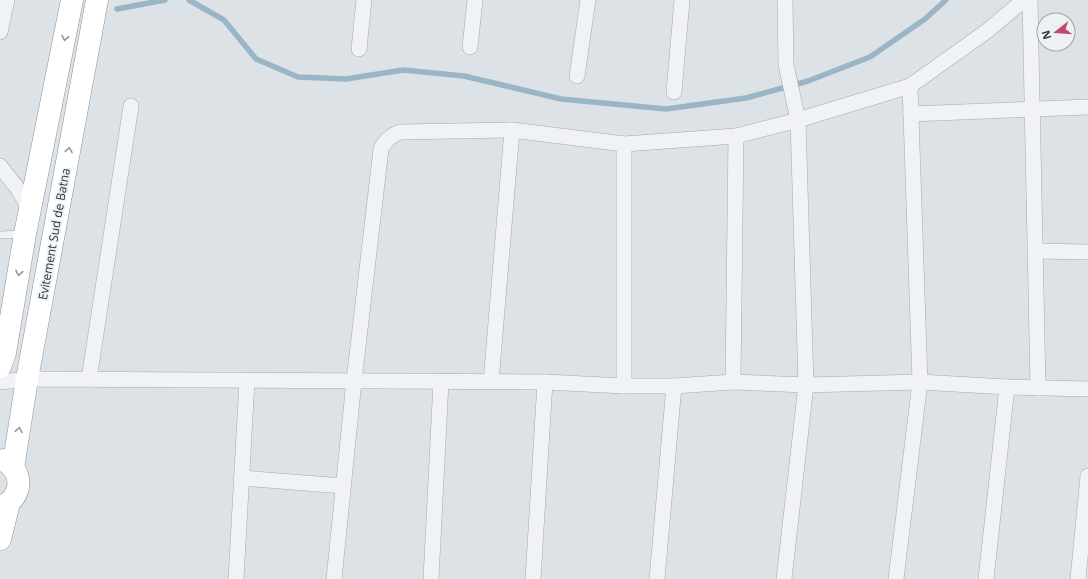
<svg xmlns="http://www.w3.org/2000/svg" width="1088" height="579" font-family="'Open Sans',sans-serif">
<rect width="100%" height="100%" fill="#dde2e6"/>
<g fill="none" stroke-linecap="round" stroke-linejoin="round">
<g stroke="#9ab5c5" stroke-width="5.5">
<polyline points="189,0 224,20 256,59 298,77 346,79 403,70 464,76 561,99 666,109 746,98 808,81 870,57 925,19 946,0"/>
<polyline points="117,9 165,0"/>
</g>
<defs>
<polyline id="lane" points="0,235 23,234"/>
<g id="street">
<polyline points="1030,0 1038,388"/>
<polyline points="0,32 7,0"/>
<polyline points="470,47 475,0"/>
<polyline points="359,49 364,0"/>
<polyline points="577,76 588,0"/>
<polyline points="674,92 682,0"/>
<polyline points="911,114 1088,107"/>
<polyline points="624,144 624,386"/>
<polyline points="0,166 18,189 30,210"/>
<polyline points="1035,251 1088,252"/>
<polyline points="89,379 131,106"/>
<polyline points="0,382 27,379 545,382 624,386 674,386 733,382 806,385 920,382 1007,387 1088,389"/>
<polyline points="491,382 512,130"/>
<polyline points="733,382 736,136"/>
<polyline points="242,478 343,486"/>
<polyline points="236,579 247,381"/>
<path d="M334 579 354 381 381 149C386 140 390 136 400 132L512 130 624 144 736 136 798 120 910 86 987 31 1024 0"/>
<polyline points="431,579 441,382"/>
<polyline points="533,579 545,382"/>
<polyline points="657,579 674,386"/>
<polyline points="784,579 806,385 798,120 786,65 785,0"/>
<polyline points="896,579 920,382 910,86"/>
<polyline points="986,579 1007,387"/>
<polyline points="1078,579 1088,476"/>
</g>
<g id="highway">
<polyline points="0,367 5,353 25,234 72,0"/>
<polyline points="13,468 27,379 97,0"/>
<path d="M0 507C23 499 25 471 3 460"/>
<polyline points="0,539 9,503"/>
</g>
</defs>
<use href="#lane" stroke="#a3aab0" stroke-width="8"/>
<use href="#street" stroke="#a3aab0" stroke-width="16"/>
<use href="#highway" stroke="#86929c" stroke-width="23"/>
<use href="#lane" stroke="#f0f2f5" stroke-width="7"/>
<use href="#street" stroke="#f0f2f5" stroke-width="15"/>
<use href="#highway" stroke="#fff" stroke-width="22"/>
</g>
<defs><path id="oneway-chevron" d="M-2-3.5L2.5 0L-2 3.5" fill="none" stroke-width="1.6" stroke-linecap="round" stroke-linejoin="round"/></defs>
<g stroke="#94989e">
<use href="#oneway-chevron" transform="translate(65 38) rotate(101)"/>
<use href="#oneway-chevron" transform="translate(69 150) rotate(-80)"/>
<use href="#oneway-chevron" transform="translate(19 273) rotate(100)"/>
<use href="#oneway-chevron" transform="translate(19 430) rotate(-81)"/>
</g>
<g text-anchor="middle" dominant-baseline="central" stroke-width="3.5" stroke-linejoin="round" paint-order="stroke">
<g font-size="12" fill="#28323c" stroke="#edf1f4">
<text transform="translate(54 234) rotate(-80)">Evitement Sud de Batna</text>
</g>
</g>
<g transform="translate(1056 32) rotate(253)"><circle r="19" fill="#edf1f4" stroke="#9ea5aa"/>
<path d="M0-3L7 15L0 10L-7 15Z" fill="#c6476d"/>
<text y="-6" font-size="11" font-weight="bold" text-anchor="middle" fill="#28323c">N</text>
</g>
</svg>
